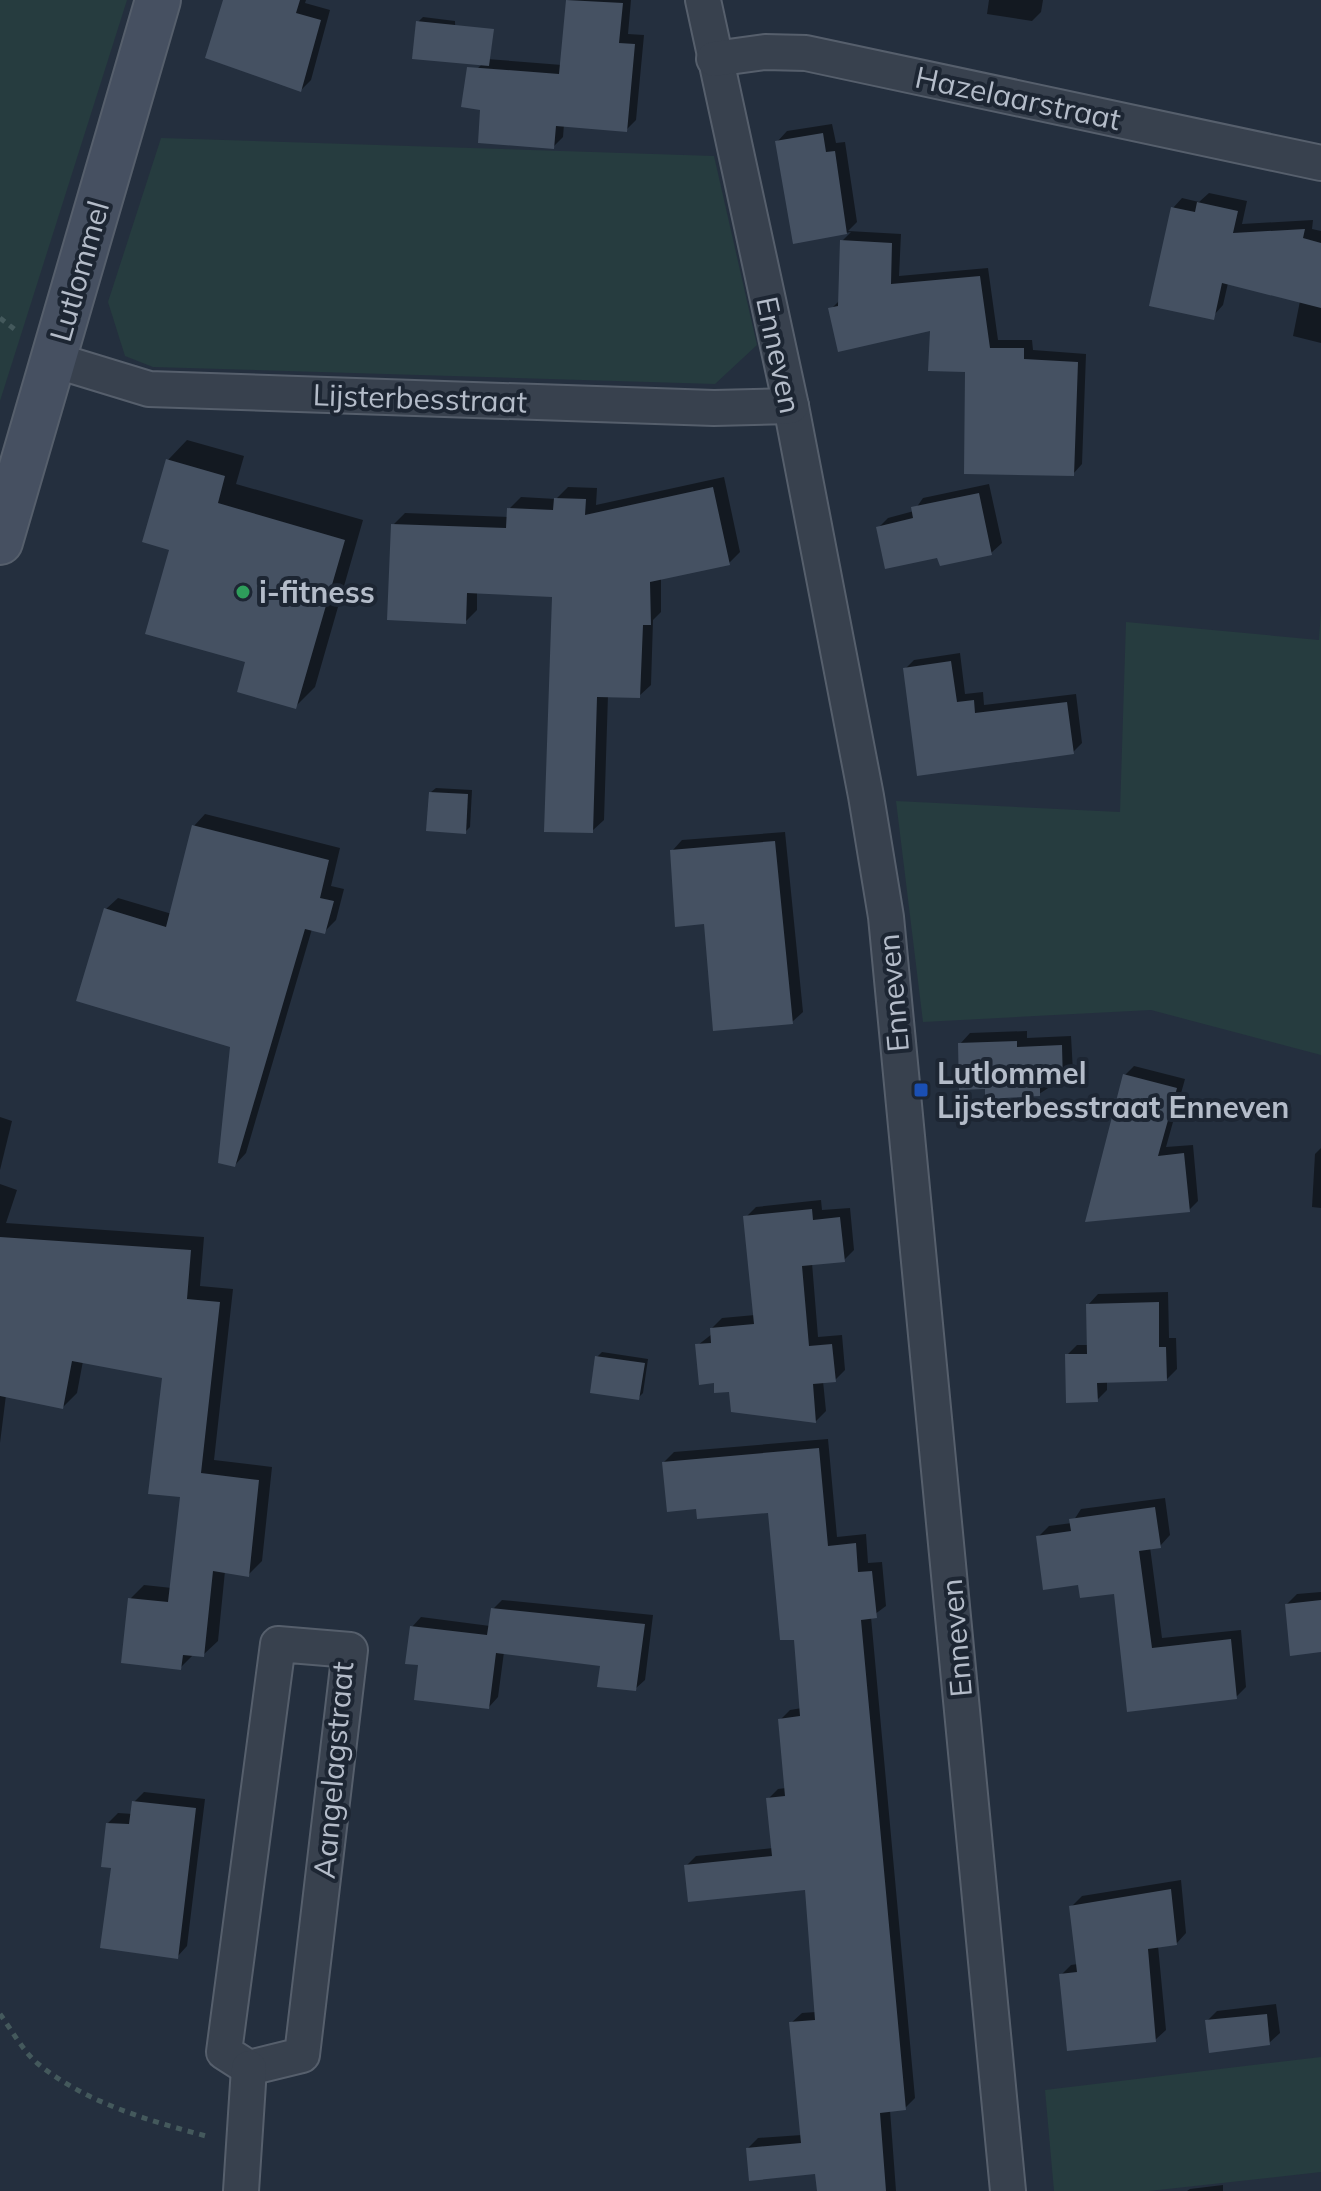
<svg xmlns="http://www.w3.org/2000/svg" width="1321" height="2191" font-family="Mulish,sans-serif">
<rect width="100%" height="100%" fill="#242f3e"/>
<g fill="#263c3f">
<polygon points="0,0 127,0 0,401"/>
<polygon points="161,138 714,156 757,345 715,384 153,367 125,356 108,302"/>
<polygon points="1321,610 1321,1055 1151,1010 923,1022 896,801 1120,812 1126,622 1319,640"/>
<polygon points="1321,2057 1321,2172 1149,2191 1054,2191 1045,2090"/>
</g>
<g fill="#0007">
<polygon points="224,0 306,0 305,3 330,10 311,80 301,90"/>
<polygon points="568,0 631,0 628,34 644,35 636,120 626,130 564,124 563,137 553,147 483,108 478,68 487,59 562,65"/>
<polygon points="989,0 1043,0 1041,12 1032,21 987,14"/>
<polygon points="423,17 455,21 456,56 418,22"/>
<polygon points="832,124 836,143 845,142 857,222 848,231 901,234 899,276 988,268 998,340 1032,340 1033,350 1086,354 1082,464 1073,474 932,329 831,309 840,300 842,241 851,232 795,242 777,142 787,131"/>
<polygon points="1209,193 1247,201 1242,224 1313,220 1312,229 1321,231 1321,343 1293,336 1300,301 1228,283 1223,305 1214,315 1173,208 1182,198 1199,202"/>
<polygon points="187,440 244,456 236,484 363,520 315,687 295,707 248,661 172,548 168,460"/>
<polygon points="724,477 740,552 729,563 661,578 661,612 653,620 651,685 639,696 608,695 604,820 592,831 554,595 477,592 477,610 465,622 393,525 405,513 509,517 509,509 521,497 556,499 568,487 597,488 596,505"/>
<polygon points="989,484 1002,543 991,553 939,555 878,528 888,518 914,511 923,498"/>
<polygon points="960,653 965,694 983,692 984,705 1076,694 1082,743 1073,752 919,774 905,669 914,660"/>
<polygon points="436,788 472,790 470,827 465,832 431,792"/>
<polygon points="205,814 340,848 331,886 344,889 336,920 324,932 312,929 246,1153 235,1165 232,1045 106,909 118,898 172,914 194,826"/>
<polygon points="785,832 803,1012 792,1022 706,922 672,851 682,840"/>
<polygon points="1027,1031 1027,1038 1071,1036 1073,1072 1039,1094 987,1087 960,1044 970,1033"/>
<polygon points="1134,1066 1185,1079 1166,1147 1193,1145 1198,1201 1189,1210 1088,1220 1125,1075"/>
<polygon points="0,1117 12,1121 0,1170"/>
<polygon points="1321,1148 1321,1208 1312,1207 1315,1154"/>
<polygon points="0,1184 17,1190 6,1223 204,1237 200,1286 233,1289 214,1460 272,1467 262,1561 248,1575 225,1571 218,1641 203,1655 194,1654 180,1668 130,1599 144,1585 172,1588 182,1496 165,1377 83,1361 77,1393 63,1407 6,1395 0,1443"/>
<polygon points="821,1200 822,1210 850,1208 854,1250 844,1260 812,1263 818,1337 842,1335 845,1370 835,1380 823,1381 826,1411 816,1421 716,1381 698,1345 712,1334 712,1328 722,1318 755,1315 746,1217 756,1207"/>
<polygon points="1168,1292 1169,1338 1176,1338 1177,1369 1167,1379 1107,1381 1107,1390 1097,1400 1067,1355 1077,1345 1089,1345 1088,1305 1098,1294"/>
<polygon points="602,1352 648,1359 643,1393 638,1398 597,1357"/>
<polygon points="828,1439 837,1537 866,1534 868,1563 882,1562 886,1606 871,1617 915,2098 905,2108 890,2110 896,2191 819,2191 817,2172 748,2148 758,2138 802,2135 791,2023 802,2013 816,2012 807,1888 686,1866 696,1856 773,1848 768,1799 778,1789 786,1788 780,1720 790,1710 802,1708 796,1638 770,1511 698,1507 664,1462 674,1452"/>
<polygon points="1165,1498 1170,1535 1160,1546 1150,1547 1162,1638 1241,1630 1246,1687 1236,1697 1129,1709 1116,1591 1079,1583 1038,1537 1049,1526 1072,1523 1081,1509"/>
<polygon points="1321,1592 1321,1650 1287,1604 1297,1594"/>
<polygon points="502,1600 653,1615 645,1680 635,1689 602,1664 504,1652 498,1697 489,1707 420,1663 412,1627 421,1617 490,1626 493,1609"/>
<polygon points="144,1792 205,1799 187,1946 177,1957 114,1867 107,1824 118,1813 133,1814 134,1802"/>
<polygon points="1181,1880 1186,1933 1176,1944 1158,1946 1166,2030 1155,2040 1061,1975 1071,1965 1078,1964 1071,1907 1082,1896"/>
<polygon points="1276,2004 1280,2033 1269,2043 1207,2021 1217,2011"/>
<polygon points="1223,2185 1223,2191 1187,2191 1190,2189"/>
</g>
<g fill="#455162">
<polygon points="223,0 300,0 296,13 321,20 301,92 205,58"/>
<polygon points="566,0 623,3 619,43 635,44 627,132 556,126 554,149 478,143 480,110 461,107 467,67 559,74"/>
<polygon points="416,21 494,29 489,66 412,59"/>
<polygon points="823,133 826,152 835,151 847,234 793,244 775,141"/>
<polygon points="1197,202 1238,211 1233,233 1305,229 1303,238 1321,243 1321,308 1222,283 1214,320 1149,306 1171,207 1195,212"/>
<polygon points="840,240 892,243 891,284 980,276 990,348 1024,348 1024,359 1078,362 1074,476 964,474 965,372 928,371 930,331 838,352 828,308 838,306"/>
<polygon points="166,459 225,476 218,503 345,540 296,709 237,692 245,662 145,634 169,550 142,542"/>
<polygon points="713,487 730,565 650,582 651,625 643,625 640,698 597,697 593,833 544,832 552,597 467,593 466,624 387,620 391,524 506,528 507,508 553,510 554,498 586,499 585,515"/>
<polygon points="979,493 992,555 940,566 937,558 885,569 876,527 913,518 911,507"/>
<polygon points="951,661 957,702 974,700 975,713 1067,702 1074,754 917,776 903,668"/>
<polygon points="429,792 468,794 466,834 426,831"/>
<polygon points="192,825 329,860 320,898 334,901 325,934 305,929 235,1167 218,1163 230,1047 76,1001 104,908 166,927"/>
<polygon points="775,841 793,1024 713,1031 704,924 675,927 670,850"/>
<polygon points="1017,1041 1017,1047 1062,1045 1063,1084 1040,1085 1040,1096 985,1099 985,1089 959,1090 958,1043"/>
<polygon points="1123,1074 1177,1088 1158,1156 1184,1153 1190,1212 1085,1222"/>
<polygon points="812,1209 813,1220 840,1217 845,1262 802,1266 809,1346 832,1344 836,1382 813,1384 816,1423 731,1412 729,1392 714,1393 714,1383 699,1385 695,1344 711,1343 710,1328 754,1324 743,1216"/>
<polygon points="0,1237 191,1250 187,1299 220,1302 201,1473 259,1480 249,1577 213,1571 204,1657 183,1655 181,1670 121,1663 128,1598 168,1602 180,1497 148,1494 162,1378 72,1361 63,1409 0,1396"/>
<polygon points="1159,1302 1159,1347 1166,1347 1167,1381 1097,1383 1098,1402 1066,1403 1065,1354 1087,1354 1086,1304"/>
<polygon points="595,1356 645,1363 639,1400 590,1393"/>
<polygon points="819,1448 828,1546 856,1543 858,1572 872,1571 877,1618 861,1620 906,2110 880,2113 886,2191 817,2191 815,2174 749,2181 746,2148 801,2143 789,2022 815,2020 805,1890 688,1902 684,1865 772,1856 766,1798 785,1796 778,1719 800,1716 794,1640 780,1640 768,1513 697,1519 696,1509 667,1512 662,1462"/>
<polygon points="1155,1507 1161,1548 1139,1551 1152,1648 1231,1639 1237,1699 1127,1712 1114,1594 1080,1598 1078,1585 1043,1590 1036,1536 1071,1531 1069,1519"/>
<polygon points="1321,1600 1321,1652 1290,1656 1285,1604"/>
<polygon points="491,1608 645,1624 636,1691 597,1687 600,1666 496,1653 489,1709 414,1700 418,1665 405,1664 410,1626 487,1635"/>
<polygon points="132,1801 196,1808 178,1959 100,1948 111,1868 101,1867 106,1823 129,1824"/>
<polygon points="1171,1889 1177,1945 1148,1949 1156,2042 1067,2051 1059,1974 1077,1972 1069,1906"/>
<polygon points="1267,2014 1270,2045 1209,2053 1205,2020"/>
</g>
<g fill="none" stroke-linecap="round" stroke-linejoin="round">
<defs>
<g id="street">
<polyline points="703,0 791,406 866,796 886,917 1008,2191"/>
<polyline points="714,59 765,52 806,53 1321,163"/>
<polyline points="54,360 149,389 714,408 791,406"/>
<polygon points="278,1644 350,1650 302,2055 249,2068 224,2052"/>
<polyline points="241,2191 249,2068"/>
</g>
<polyline id="secondary" points="0,542 158,0"/>
</defs>
<use href="#street" stroke="#565f6c" stroke-width="38"/>
<use href="#secondary" stroke="#565f6c" stroke-width="48"/>
<g stroke="#44595c" stroke-width="5" stroke-dasharray="6 6" stroke-linecap="butt">
<polyline points="0,318 18,332"/>
<path d="M0 2014C11 2029 23 2051 37 2063 86 2103 147 2120 206 2136"/>
</g>
<use href="#street" stroke="#38414e" stroke-width="34"/>
<use href="#secondary" stroke="#465061" stroke-width="44"/>
</g>
<circle fill="#2e9e5b" stroke="#1d2633" stroke-width="3" cx="243" cy="592" r="8"/>
<rect fill="#1a4fb4" stroke="#1d2633" stroke-width="3" x="913" y="1082" width="16" height="16" rx="4"/>
<g text-anchor="middle" dominant-baseline="central" stroke-width="8" stroke-linejoin="round" paint-order="stroke">
<g font-size="30" fill="#b4bcc9" stroke="#1d2633">
<text transform="translate(1018 98) rotate(12)">Hazelaarstraat</text>
<text transform="translate(79 271) rotate(-74)">Lutlommel</text>
<text transform="translate(779 355) rotate(78)">Enneven</text>
<text transform="translate(420 398) rotate(2)">Lijsterbesstraat</text>
<text transform="translate(893 993) rotate(-95)">Enneven</text>
<text transform="translate(956 1638) rotate(-95)">Enneven</text>
<text transform="translate(333 1770) rotate(-85)">Aangelagstraat</text>
</g>
<g font-size="30" font-weight="bold" fill="#b4bcc9" stroke="#1d2633" text-anchor="start">
<text x="259" y="592">i-fitness</text>
<text x="937" y="1073">Lutlommel<tspan x="937" dy="34">Lijsterbesstraat Enneven</tspan></text>
</g>
</g>
</svg>
